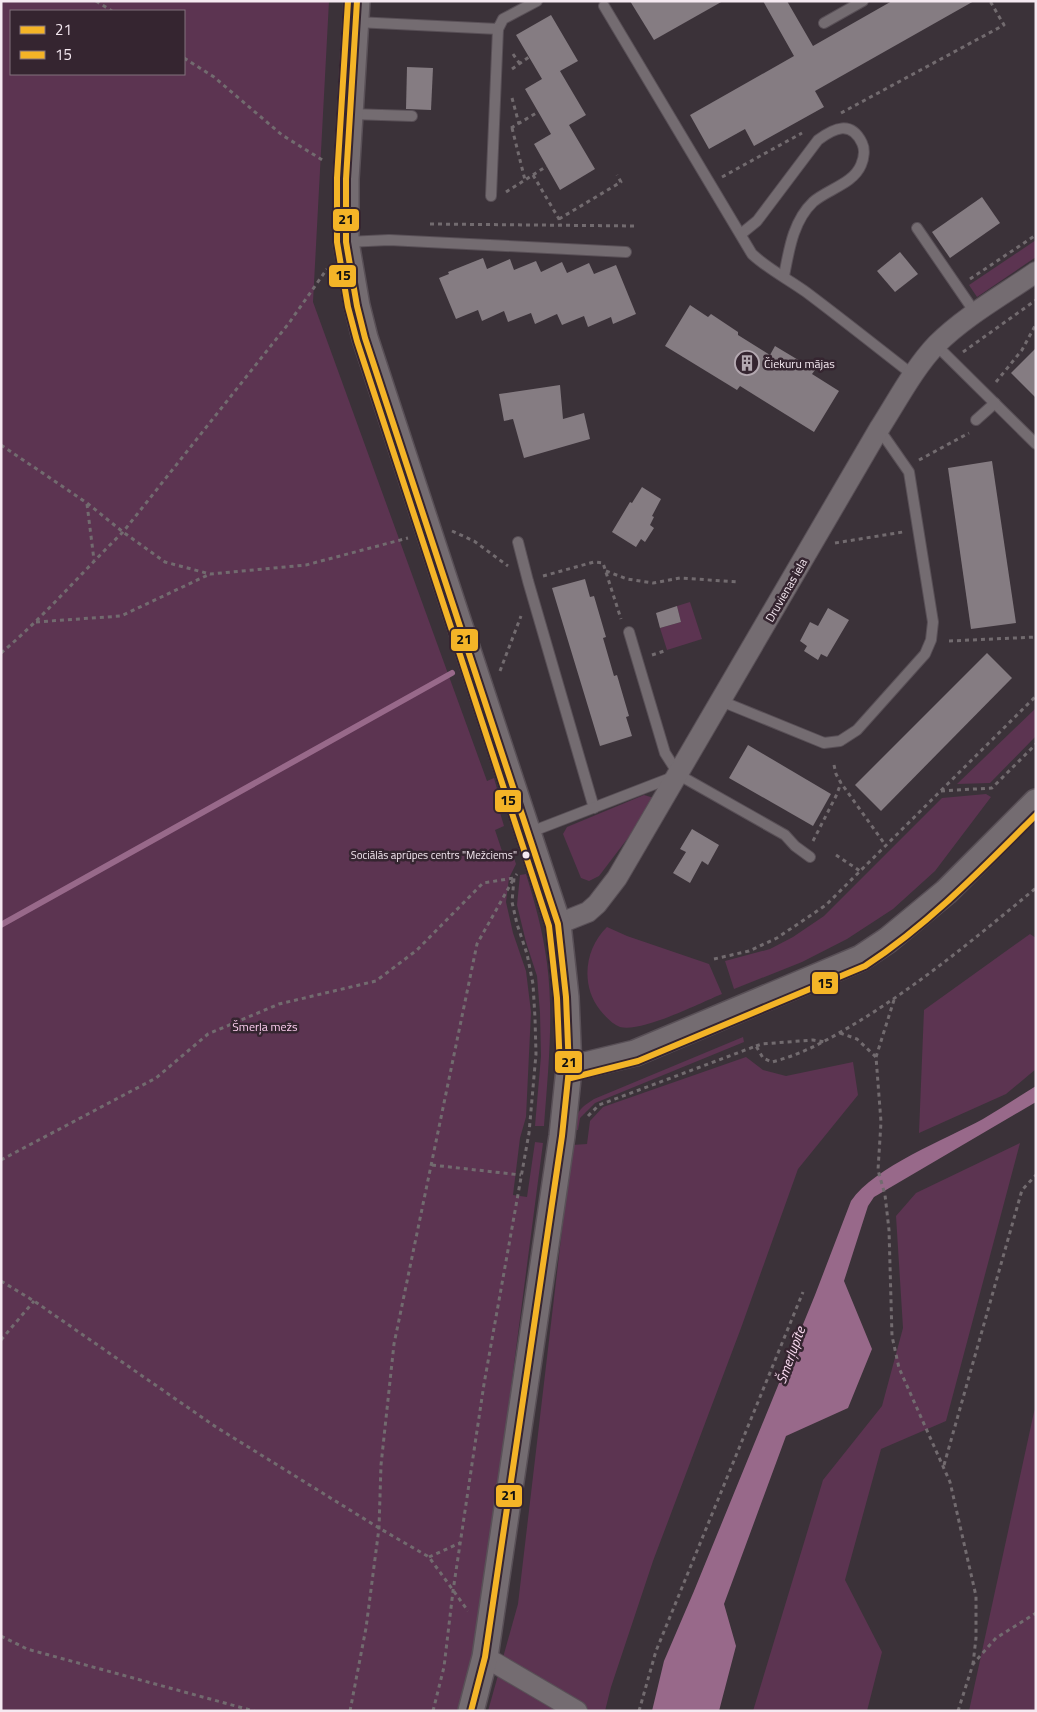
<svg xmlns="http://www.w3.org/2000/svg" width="1037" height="1712" font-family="'Titillium Web',sans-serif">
<rect width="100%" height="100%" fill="#3b3239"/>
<g fill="#5c3451" fill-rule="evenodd">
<path d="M1 1H329L313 302 487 781 494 778 498 792 495 796 504 826 495 830 505 860 514 858 516 864 509 878 506 902 513 933 526 971 531 1012 526 1117 520 1138 513 1195 527 1197 535 1142 543 1143 475 1662 457 1711H1ZM11 11H184V74H11Z"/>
<polygon points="1036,240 1036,257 977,297 969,285"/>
<polygon points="690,602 702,639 667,650 660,628 681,622 677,606"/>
<polygon points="1036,708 1036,736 990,783 957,784"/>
<polygon points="986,794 991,797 935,871 893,909 847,939 802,962 734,989 725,961 770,949 793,937 824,916 942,798"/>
<polygon points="644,795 654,798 653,805 599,876 589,881 581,878 563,834 567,827"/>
<path d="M526 874C535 903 543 932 547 963 554 1017 548 1072 544 1126H535L541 1056 540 1013 537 976 526 942 517 905 520 875Z"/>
<path d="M607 927 627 936 709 964 722 994C700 1003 641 1033 620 1027 612 1024 605 1016 600 1010 580 985 585 948 607 927Z"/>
<polygon points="1030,934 1036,938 1036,1069 1006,1094 919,1133 924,1010"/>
<path d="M743 1037 744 1042 595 1103 580 1118 578 1130H573C576 1112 580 1108 594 1099Z"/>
<polygon points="746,1057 763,1070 786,1076 853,1062 858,1095 798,1169 741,1328 653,1561 611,1687 605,1711 488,1711 518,1604 572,1145 587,1144 590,1121 603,1107"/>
<polygon points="1020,1143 946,1421 881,1449 845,1580 882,1652 867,1711 753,1711 823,1480 882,1406 903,1328 896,1216 916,1193"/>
<polygon points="1036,1407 1036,1711 969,1711 1034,1412"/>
</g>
<path fill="#98698a" d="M1036 1086V1102L874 1197 868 1206 844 1281 872 1349 848 1408 786 1436 724 1604 736 1646 719 1711H652L664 1661 694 1591 815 1295 851 1201C875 1166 945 1140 983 1119 1001 1108 1018 1097 1036 1086Z"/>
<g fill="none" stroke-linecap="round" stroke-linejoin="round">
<polyline stroke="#98698a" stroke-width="6" points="1,925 452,673"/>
</g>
<g fill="#857c82">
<polygon points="630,1 723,1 654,40"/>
<polygon points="763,1 787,1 813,46 892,1 974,1 815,91 824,107 754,146 745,129 709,149 690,115 794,56"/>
<polygon points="551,15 578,61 560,71 586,115 569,125 595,169 560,190 534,144 551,134 525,89 542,79 516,35"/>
<polygon points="407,67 433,68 431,110 406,109"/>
<polygon points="982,197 1000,223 950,258 932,232"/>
<polygon points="900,252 918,274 895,292 877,271"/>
<polygon points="483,258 487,269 510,259 514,270 536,261 541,272 562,262 567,273 589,263 594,274 616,265 636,314 613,324 611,317 588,327 584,316 562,325 557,314 535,324 531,313 508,322 504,311 482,321 478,310 456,319 439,278 449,274 448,272"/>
<polygon points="690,305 708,317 711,314 738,332 738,335 770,355 775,346 815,370 812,374 839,391 814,432 740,386 737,390 665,346"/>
<polygon points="1036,348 1036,398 1011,373"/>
<polygon points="560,385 563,419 584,413 590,439 524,458 513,419 504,421 499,394"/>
<polygon points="992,461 1016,623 971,629 948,468"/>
<polygon points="642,487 661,499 652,516 654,517 650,525 654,528 645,542 641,539 636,547 612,532 630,502 632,503"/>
<polygon points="585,579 590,597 594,596 606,637 603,638 614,676 617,675 629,716 626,717 632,736 600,746 552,588"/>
<polygon points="677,606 681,622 660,628 656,613"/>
<polygon points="828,608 849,620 827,657 821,654 818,660 804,651 807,646 800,641 810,622 818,626"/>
<polygon points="987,653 1012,678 881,811 855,785"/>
<polygon points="748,745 831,794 813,826 729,778"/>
<polygon points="692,829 719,845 708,865 702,861 690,883 673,873 686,852 680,849"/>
</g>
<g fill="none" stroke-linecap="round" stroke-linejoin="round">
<defs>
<g id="service">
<path d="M604 6 752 254C768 269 788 279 806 292 842 319 877 347 913 375"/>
<polyline points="356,22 498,29 503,19 537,1"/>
<polyline points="824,23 863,1"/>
<polyline points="351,114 412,116"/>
<polyline points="491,196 498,29"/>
<polyline points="917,228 976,314"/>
<path d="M741 234 757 221 818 140C834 128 851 120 862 143 865 149 864 158 861 165 853 184 828 189 813 202 793 221 789 250 784 276"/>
<polyline points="347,242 389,240 626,252"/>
<polyline points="936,345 1036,444"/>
<polyline points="976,420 995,403"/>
<polyline points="518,542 528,581 594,808"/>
<polyline points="629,632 665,753 679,775 785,835 795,846 810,857"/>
<polyline points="721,701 824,743 840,741 857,730 925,654 931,640 933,622 909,472 879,429"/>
<polyline points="528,833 673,777"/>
</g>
<g id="minor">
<path d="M558 924 588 912 597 904 617 878 879 429C897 401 914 368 937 344 965 316 1003 295 1036 272"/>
<polyline points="485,1657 577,1711"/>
</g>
<g id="tertiary">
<polyline points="357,1 346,179 346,242 357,306 365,338 558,924 566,997 569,1069 562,1136 485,1657 471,1711"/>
<polyline points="569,1069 635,1053 861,958 888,940 946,892 1036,802"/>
</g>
</defs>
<use href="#service" stroke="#595057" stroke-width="12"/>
<use href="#minor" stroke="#595057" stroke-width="22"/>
<use href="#tertiary" stroke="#595057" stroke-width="28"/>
<g stroke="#726b6f" stroke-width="3" stroke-dasharray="4 4" stroke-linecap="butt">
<polyline points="96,1 112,11"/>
<polyline points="513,54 520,64"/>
<polyline points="184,58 214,77 282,135 324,161"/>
<polyline points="512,69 529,57"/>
<polyline points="512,98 519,124"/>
<polyline points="841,113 1004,25 990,1"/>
<polyline points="511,128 538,112"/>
<polyline points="512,128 525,180"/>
<polyline points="533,175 559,219 560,225"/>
<polyline points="722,177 802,133"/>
<polyline points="506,192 547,166"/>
<polyline points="559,219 621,182 617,175"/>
<polyline points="430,224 637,226"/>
<polyline points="970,279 1036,235"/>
<polyline points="963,352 1036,300"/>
<polyline points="996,382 1022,350 1036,324"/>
<polyline points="1,445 87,503 123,532 165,562 210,574 306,565 408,538"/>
<polyline points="919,460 969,433"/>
<polyline points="87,504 94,560"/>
<polyline points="452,531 474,541 508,566"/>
<polyline points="835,543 903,532"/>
<polyline points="606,571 627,579 653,583 680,578 739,582"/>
<polyline points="543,576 594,562 603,563 621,619"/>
<polyline points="36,622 121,616 210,574"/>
<polyline points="949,641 1036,637"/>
<path d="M1 653C45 616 82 572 123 532L289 323 327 269"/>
<polyline points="652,655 667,650"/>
<polyline points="500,671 521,616"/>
<polyline points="834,765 836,774 841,783 886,846"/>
<polyline points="941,791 992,788 1036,744"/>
<polyline points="813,841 836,796 841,783"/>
<polyline points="836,855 860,871"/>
<polyline points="714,959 749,951 777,938 826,905 1036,696"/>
<polyline points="840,1033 857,1039 876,1057 881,1122 878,1170 885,1195 889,1230 892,1336 899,1368 950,1482 976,1596 976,1638 973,1664"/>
<polyline points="756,1046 762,1044 813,1040 825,1042"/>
<polyline points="876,1057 894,1000"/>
<path d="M588 1116 599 1105 756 1046 763 1058 772 1062C804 1054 833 1037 861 1020 924 981 979 935 1036 888"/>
<polyline points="1,1160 156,1078 208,1034 279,1004 376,981 417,950 483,883 514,878"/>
<polyline points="432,1165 521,1175"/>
<polyline points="1,1281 34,1301 216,1427 379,1528 429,1557 468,1611"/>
<polyline points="1,1340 34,1301"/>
<polyline points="944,1465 1022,1190 1036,1175"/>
<polyline points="429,1557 460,1543"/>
<polyline points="1,1636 27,1649 254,1711"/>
<polyline points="350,1711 366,1628 379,1528 381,1465 394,1344 477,944 513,880"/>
<polyline points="433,1711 444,1667 453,1591 484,1384 529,1133 536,1054 535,1018 533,984 527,954 517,924 512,902 514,878 517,874"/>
<polyline points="639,1711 656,1651 803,1292"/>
<polyline points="958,1711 973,1664 996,1638 1036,1613"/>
</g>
<use href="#service" stroke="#746c71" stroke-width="10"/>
<use href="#minor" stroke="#746c71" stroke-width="20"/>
<use href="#tertiary" stroke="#746c71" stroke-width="25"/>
<defs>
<polyline id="bus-1" points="357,1 346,179 346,242 357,306 365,338 558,924 566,997 569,1069 562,1136 485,1657 471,1711"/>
<g id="bus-2">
<polyline points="348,1 337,178 337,242 348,307 357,341 549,926 557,998 560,1069"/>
<path d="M571 1078 638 1061 865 966C929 924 982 869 1036 815"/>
</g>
</defs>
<use href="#bus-1" stroke="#352530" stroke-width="10"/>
<use href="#bus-2" stroke="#352530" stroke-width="10"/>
<use href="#bus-1" stroke="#f4b427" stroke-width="6"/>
<use href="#bus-2" stroke="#f4b427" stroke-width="6"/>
</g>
<defs>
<symbol id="building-ring" viewBox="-11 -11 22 22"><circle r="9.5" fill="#352530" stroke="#b4a9b1" stroke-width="1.5"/><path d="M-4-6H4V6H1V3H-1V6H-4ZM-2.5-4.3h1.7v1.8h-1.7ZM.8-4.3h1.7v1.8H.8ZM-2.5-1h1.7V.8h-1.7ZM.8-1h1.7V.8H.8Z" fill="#b4a9b1"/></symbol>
</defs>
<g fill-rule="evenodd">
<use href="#building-ring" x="733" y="349" width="28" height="28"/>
</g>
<circle fill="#f5e9f1" stroke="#352530" stroke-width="2" cx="526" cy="855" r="4.5"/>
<g text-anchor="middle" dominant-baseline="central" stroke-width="5" stroke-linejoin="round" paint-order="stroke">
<g font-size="11" fill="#f5e9f1" stroke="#352530" text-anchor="end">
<text x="517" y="855">Sociālās aprūpes centrs "Mežciems"</text>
</g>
<g font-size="12" fill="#f5e9f1" stroke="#352530" text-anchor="start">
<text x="764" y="363">Čiekuru mājas</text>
</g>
<g font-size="12" fill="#f5e9f1" stroke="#352530">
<text transform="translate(786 590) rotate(-60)">Druvienas iela</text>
</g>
<g font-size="12" fill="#fecff0" stroke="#352530">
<text x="265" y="1026">Šmerļa mežs</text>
</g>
<g font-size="14" font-style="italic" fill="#f9d9ef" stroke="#352530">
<text transform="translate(790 1355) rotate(-70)">Šmerļupīte</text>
</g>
</g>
<g stroke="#352530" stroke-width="2">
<rect x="332" y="208" width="28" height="24" rx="5" fill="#f4b427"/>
<rect x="328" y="264" width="29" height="24" rx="5" fill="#f4b427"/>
<rect x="450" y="628" width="29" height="24" rx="5" fill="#f4b427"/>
<rect x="494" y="789" width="28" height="24" rx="5" fill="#f4b427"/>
<rect x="811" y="971" width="28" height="24" rx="5" fill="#f4b427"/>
<rect x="554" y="1050" width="29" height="24" rx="5" fill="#f4b427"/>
<rect x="495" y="1484" width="28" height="24" rx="5" fill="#f4b427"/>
</g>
<g font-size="14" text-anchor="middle" font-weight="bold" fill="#111">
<text x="346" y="224">21</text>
<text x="343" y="280">15</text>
<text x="464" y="644">21</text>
<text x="508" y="805">15</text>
<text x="825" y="988">15</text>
<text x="569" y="1067">21</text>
<text x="509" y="1500">21</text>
</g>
<rect width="1037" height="1712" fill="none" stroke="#f5e9f1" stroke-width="5"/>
<rect x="10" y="10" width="175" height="65" fill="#352530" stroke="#82737d"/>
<rect x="20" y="26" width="25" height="8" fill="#f4b427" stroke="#82737d"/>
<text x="55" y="35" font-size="15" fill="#f5e9f1">21</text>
<rect x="20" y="51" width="25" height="8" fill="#f4b427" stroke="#82737d"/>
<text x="55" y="60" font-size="15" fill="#f5e9f1">15</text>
</svg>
